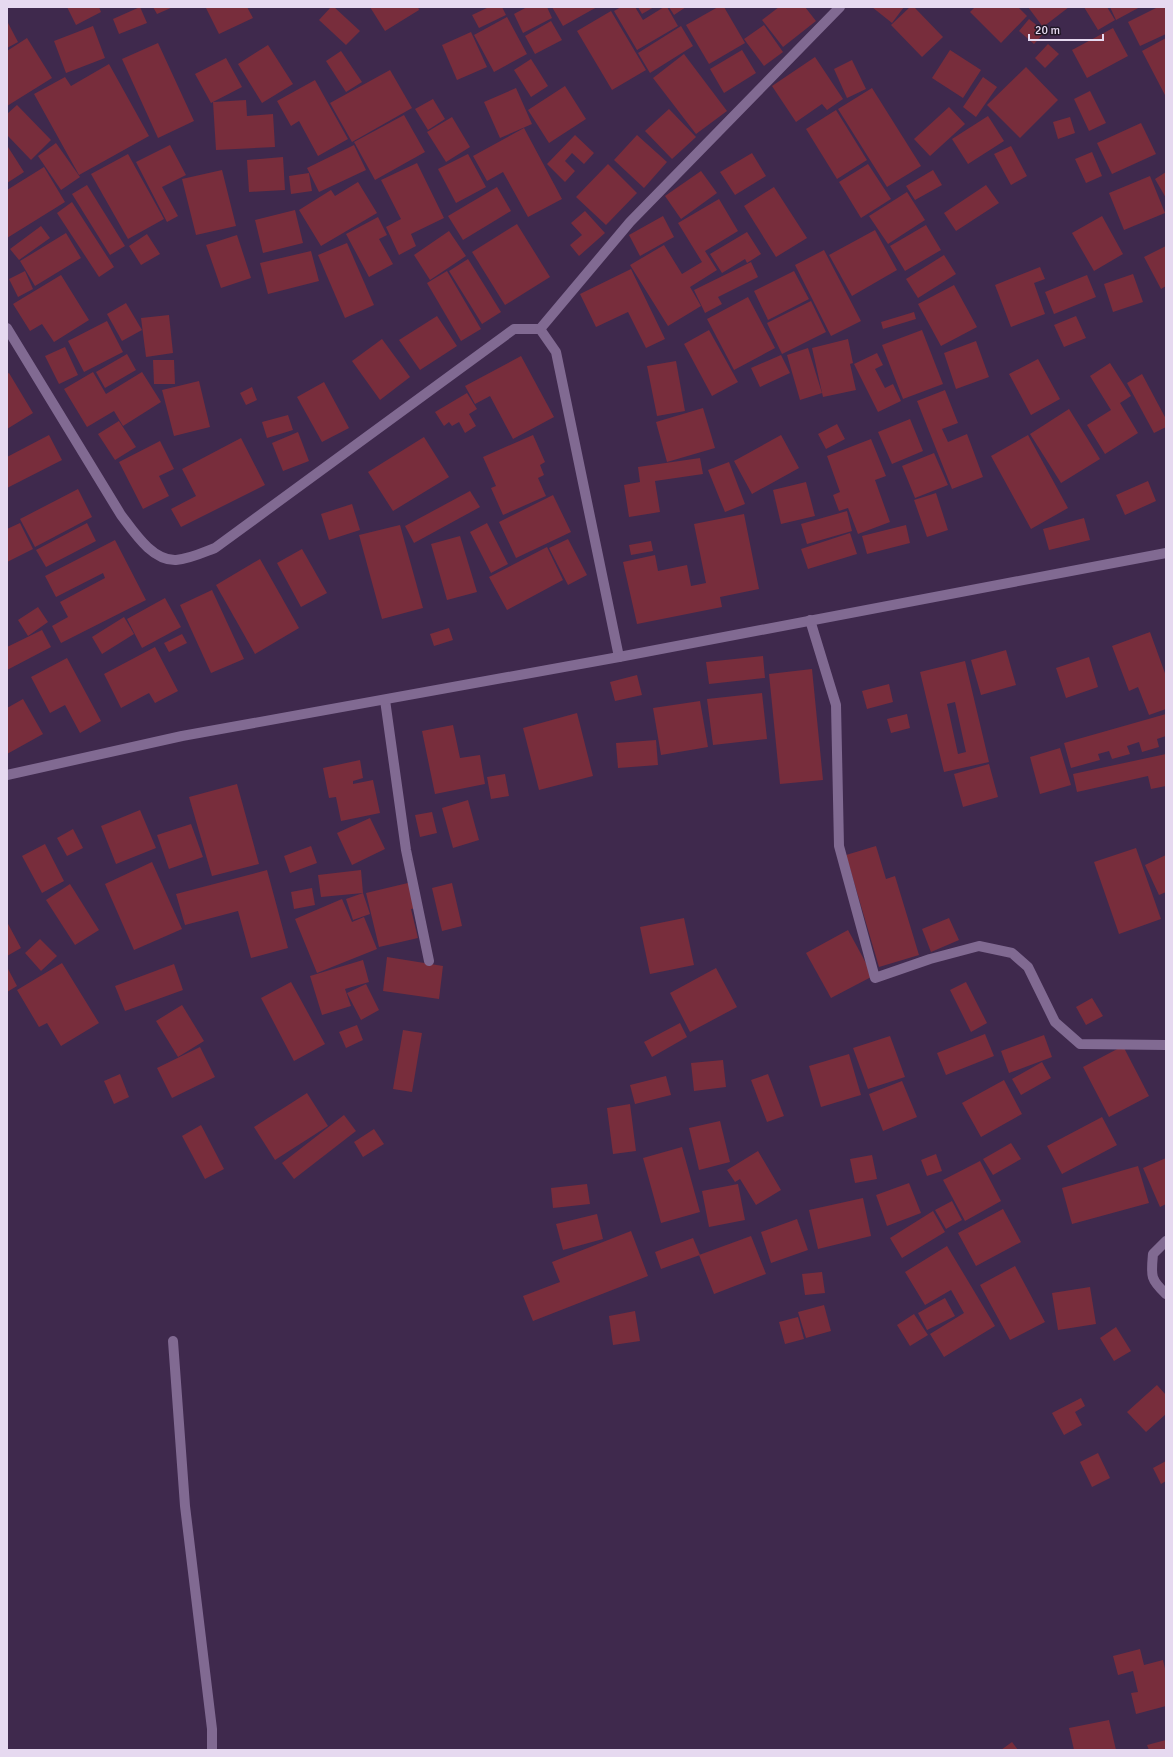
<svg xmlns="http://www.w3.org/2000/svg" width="1173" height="1757" font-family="Signika,sans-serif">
<rect width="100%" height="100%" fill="#3f294d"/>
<g fill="#782d3c" fill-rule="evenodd">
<polygon points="67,7 99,7 101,12 76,25"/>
<polygon points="140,7 147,23 119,34 113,19"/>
<polygon points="153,7 173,7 157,14"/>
<polygon points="209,7 247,7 253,18 219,34 206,8"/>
<polygon points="331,7 334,7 360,31 346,45 319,20"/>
<polygon points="370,7 418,7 419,10 385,31"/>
<polygon points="489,7 502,7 506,15 479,28 472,15"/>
<polygon points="527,7 547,7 552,18 523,33 514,14"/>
<polygon points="552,7 597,7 563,26"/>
<polygon points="621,7 635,7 643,20 664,7 667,7 678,26 637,50 614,11"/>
<polygon points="638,7 654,7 642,14"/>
<polygon points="669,7 686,7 674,15"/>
<polygon points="718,7 724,7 745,43 709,64 686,25"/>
<polygon points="779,7 805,7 816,21 783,47 762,20"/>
<polygon points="872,7 904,7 892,23"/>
<polygon points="910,7 914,7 943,37 922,57 891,25"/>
<polygon points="975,7 1018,7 1027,16 1001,43 970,12"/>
<polygon points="1028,7 1069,7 1043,27"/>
<polygon points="1084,7 1107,7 1115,20 1098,30"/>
<polygon points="1110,7 1140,7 1116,20"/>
<polygon points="1158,7 1166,7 1166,34 1140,46 1128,22"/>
<polygon points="611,11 646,70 612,90 577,31"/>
<polygon points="507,17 527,54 494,72 474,35"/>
<polygon points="1029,19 1045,32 1034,44 1019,31"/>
<polygon points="7,21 18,42 7,48"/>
<polygon points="551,21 562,40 535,54 525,36"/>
<polygon points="764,25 783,52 764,66 744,39"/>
<polygon points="93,26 105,58 66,73 54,41"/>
<polygon points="681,26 693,46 650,73 638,53"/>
<polygon points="1113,28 1128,56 1087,78 1072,50"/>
<polygon points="471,32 487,67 457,80 442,45"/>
<polygon points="27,38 52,78 7,106 7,51"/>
<polygon points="1166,38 1166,97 1142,51"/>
<polygon points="158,43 194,121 158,138 122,59"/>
<polygon points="1048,44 1059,54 1045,68 1035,58"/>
<polygon points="268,45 293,84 262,103 238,64"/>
<polygon points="742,50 756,73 724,93 710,69"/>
<polygon points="950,50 981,70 963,98 932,78"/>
<polygon points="341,51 362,82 346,92 326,61"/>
<polygon points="684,54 727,111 696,134 653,78"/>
<polygon points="815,57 843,99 827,110 822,104 796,122 772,86"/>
<polygon points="226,58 242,87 211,103 195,74"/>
<polygon points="531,59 548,86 531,97 514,70"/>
<polygon points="852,60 866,89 847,98 834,69"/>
<polygon points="109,64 149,136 79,175 34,94 65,77 71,86"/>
<polygon points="1026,67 1058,100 1020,138 987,105"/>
<polygon points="390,70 412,108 352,142 330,103"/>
<polygon points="983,77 997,87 976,117 963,107"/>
<polygon points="315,80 348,139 318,156 299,121 291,126 277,101"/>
<polygon points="565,86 586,119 549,143 528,110"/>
<polygon points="516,88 532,124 500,138 484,102"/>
<polygon points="872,88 921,166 887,187 838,109"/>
<polygon points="1090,91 1106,123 1089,131 1074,99"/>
<polygon points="433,99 445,119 428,130 415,109"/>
<polygon points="246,100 247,116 273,114 275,147 216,150 213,102"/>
<polygon points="17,105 51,140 31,160 7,135 7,114"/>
<polygon points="949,107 965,124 930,156 914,139"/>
<polygon points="669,109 696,137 672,159 645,131"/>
<polygon points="836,110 867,160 837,179 806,129"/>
<polygon points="404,115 425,152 375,180 354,142"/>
<polygon points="988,116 1004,141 968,164 952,139"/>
<polygon points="452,117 470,147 446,162 427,132"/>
<polygon points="1070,117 1075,133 1058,139 1053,122"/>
<polygon points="1141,123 1156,154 1112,174 1097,143"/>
<polygon points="524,128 562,199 528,217 503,172 487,181 473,156"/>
<polygon points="575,135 594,153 584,164 572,153 565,161 575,171 565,182 547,164"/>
<polygon points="637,135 667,162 644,188 614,160"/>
<polygon points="56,143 80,177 61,190 38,156"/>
<polygon points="170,145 186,175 162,187 178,216 167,222 136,162"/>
<polygon points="354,145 366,170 319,192 307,168"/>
<polygon points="1011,146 1027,176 1011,185 994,154"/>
<polygon points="8,147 24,172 7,183 7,148"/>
<polygon points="1092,152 1102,176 1086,183 1075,159"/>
<polygon points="752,153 766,176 735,195 720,172"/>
<polygon points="128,154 164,219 128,239 91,174"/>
<polygon points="468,154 486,187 456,203 438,169"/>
<polygon points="283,157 285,190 249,192 247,160"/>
<polygon points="417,163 444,218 411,234 416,246 399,255 386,227 401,219 381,180"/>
<polygon points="608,164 637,193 606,225 576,197"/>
<polygon points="868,164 891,199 861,218 839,182"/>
<polygon points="44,167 65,202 7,238 7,190"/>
<polygon points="222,170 236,226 196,235 182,179"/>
<polygon points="933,170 942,185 915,200 906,186"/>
<polygon points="701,171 717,193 681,219 665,196"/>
<polygon points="1166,172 1166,198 1155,179"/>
<polygon points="309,173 312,191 291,194 289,176"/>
<polygon points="1150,176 1165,213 1124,230 1109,193"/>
<polygon points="358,182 377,213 321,246 299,210 331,190 335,196"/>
<polygon points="87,185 125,246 110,255 72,194"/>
<polygon points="986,185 999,203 956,231 944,213"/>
<polygon points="497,187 511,211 463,240 448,216"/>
<polygon points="774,187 807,238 776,257 744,206"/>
<polygon points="907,192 925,220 888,244 869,216"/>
<polygon points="719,199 738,231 705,251 717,270 690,287 701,306 668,326 630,265 664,245 682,274 702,262 678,223"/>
<polygon points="72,202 114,267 99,277 57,213"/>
<polygon points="295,210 303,243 263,253 255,220"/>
<polygon points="585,211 605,233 579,256 570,245 582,235 571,223"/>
<polygon points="663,216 674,237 640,256 629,235"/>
<polygon points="1102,216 1123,254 1094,271 1072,233"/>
<polygon points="378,217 387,235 379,239 393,264 369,277 346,234"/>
<polygon points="517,224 550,277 505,305 472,252"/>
<polygon points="926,225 941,250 905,271 890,246"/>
<polygon points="41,226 50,238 19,260 10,249"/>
<polygon points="875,230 897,270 852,296 829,255"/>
<polygon points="449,231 466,256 430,280 414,255"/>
<polygon points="747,232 761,254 747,263 745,259 722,273 710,254"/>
<polygon points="66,233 81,258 35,286 20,261"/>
<polygon points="147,234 160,254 141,265 129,246"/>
<polygon points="237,235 251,278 221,288 206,245"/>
<polygon points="347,243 374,305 345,318 318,255"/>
<polygon points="1166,246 1166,286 1161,289 1144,257"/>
<polygon points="824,250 861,321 831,336 795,265"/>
<polygon points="311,251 319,281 268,294 260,263"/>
<polygon points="944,255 956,274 918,298 906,279"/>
<polygon points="468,259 501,312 482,324 449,271"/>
<polygon points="751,262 758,277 718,297 722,304 705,313 694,290"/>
<polygon points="1040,267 1045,279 1034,283 1045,314 1011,327 995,285"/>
<polygon points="631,269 665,339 646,348 628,312 596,327 580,294"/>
<polygon points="25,271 33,289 18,297 9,279"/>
<polygon points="447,271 481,329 461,341 427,283"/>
<polygon points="794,271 809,299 768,320 754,291"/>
<polygon points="1133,274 1143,302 1113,312 1104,284"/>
<polygon points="61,275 89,320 54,342 42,324 30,331 13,304"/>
<polygon points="1087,275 1096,297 1054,314 1045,292"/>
<polygon points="954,285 977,327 941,346 918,304"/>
<polygon points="748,297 775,348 734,370 707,319"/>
<polygon points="811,301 826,332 782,354 767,323"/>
<polygon points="126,303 142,330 122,341 107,314"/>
<polygon points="914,312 916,319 883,329 881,322"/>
<polygon points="169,315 173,353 146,357 141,318"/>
<polygon points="437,316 457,346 420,370 399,340"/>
<polygon points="1076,316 1086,338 1064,347 1054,325"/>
<polygon points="107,321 123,352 84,372 68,341"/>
<polygon points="709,330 738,382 712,396 684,344"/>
<polygon points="922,330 943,384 903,399 882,345"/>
<polygon points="382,339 410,377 380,400 352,361"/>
<polygon points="848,339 853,363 850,364 856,390 823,397 812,348"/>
<polygon points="976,341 989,377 956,389 944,353"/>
<polygon points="65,347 78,375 59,384 45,356"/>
<polygon points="808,348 822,393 800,400 787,355"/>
<polygon points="877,353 883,365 875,369 885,388 893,384 901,401 878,412 854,364"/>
<polygon points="127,354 136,370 105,388 96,372"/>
<polygon points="781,355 790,373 760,387 751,368"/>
<polygon points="521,356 554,417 513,439 490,396 475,404 465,386"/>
<polygon points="1038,359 1060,399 1031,415 1009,374"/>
<polygon points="153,360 174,360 175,384 154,384"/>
<polygon points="676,361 685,411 657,416 647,366"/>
<polygon points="1110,363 1131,396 1120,403 1138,433 1105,454 1087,425 1111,410 1090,376"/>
<polygon points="93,372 106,394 142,372 161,402 123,426 114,411 87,427 64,389"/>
<polygon points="9,373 33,413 7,429 7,374"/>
<polygon points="1142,374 1166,419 1166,427 1154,433 1127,383"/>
<polygon points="199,381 210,427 174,436 162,390"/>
<polygon points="324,382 349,428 322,442 297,397"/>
<polygon points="252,387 257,400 246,405 240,393"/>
<polygon points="945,390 958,423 942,429 948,442 967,434 983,477 952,489 917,401"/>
<polygon points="467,393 477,409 469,414 476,426 465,433 459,422 452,426 449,422 444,426 435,412"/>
<polygon points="703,408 715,448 667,462 656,422"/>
<polygon points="1069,409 1100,459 1061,483 1030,434"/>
<polygon points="288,415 293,430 267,438 262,422"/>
<polygon points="910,419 923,451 892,464 878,432"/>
<polygon points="119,421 136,447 115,460 98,434"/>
<polygon points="837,424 845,439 826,449 818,434"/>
<polygon points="298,432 309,461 283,471 272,443"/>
<polygon points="49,435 62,460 7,488 7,457"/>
<polygon points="533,435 545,462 540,465 544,475 538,478 546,496 503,515 491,488 496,486 483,457"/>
<polygon points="781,435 799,468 752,494 734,461"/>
<polygon points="1028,435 1068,508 1031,529 991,456"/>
<polygon points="424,437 449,477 393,511 368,472"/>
<polygon points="241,438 265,485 181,527 171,509 196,496 182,469"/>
<polygon points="871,439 886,476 875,480 890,522 858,534 848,508 839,511 833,495 840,492 827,456"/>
<polygon points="160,441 174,469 159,476 169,496 143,509 119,462"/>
<polygon points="934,453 948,485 915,498 902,466"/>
<polygon points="700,458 703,474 655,481 660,512 629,517 624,485 640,482 638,467"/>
<polygon points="729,462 745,504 725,512 708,470"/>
<polygon points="1148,481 1156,501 1125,515 1116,495"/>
<polygon points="806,482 815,516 781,524 773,490"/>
<polygon points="78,489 92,517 35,547 20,519"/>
<polygon points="470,491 480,507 414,543 405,526"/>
<polygon points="936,493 948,530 927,537 914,500"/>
<polygon points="553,495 571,532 516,558 499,522"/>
<polygon points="352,504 360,530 329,540 321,514"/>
<polygon points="847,511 852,531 807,544 801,524"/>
<polygon points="744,514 759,589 720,597 722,607 637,624 623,562 655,555 658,571 687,565 691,586 706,583 694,524"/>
<polygon points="1084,518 1090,540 1049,550 1043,529"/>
<polygon points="20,523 33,549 7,562 7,529"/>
<polygon points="87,523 96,541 46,567 36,550"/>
<polygon points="487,523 508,564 491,573 470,532"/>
<polygon points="400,525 423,608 382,619 359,535"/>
<polygon points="906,525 910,543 867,554 862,536"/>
<polygon points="850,533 857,554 808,569 801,549"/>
<polygon points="460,536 477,592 447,600 431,544"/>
<polygon points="568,539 587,575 568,585 549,548"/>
<polygon points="115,540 146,600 61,643 52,626 68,617 60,602 105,578 103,573 56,597 45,576"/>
<polygon points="651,541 653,551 631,555 629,545"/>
<polygon points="547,547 563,580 507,610 489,577"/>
<polygon points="302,549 327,593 301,607 277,563"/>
<polygon points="260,559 299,628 255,654 216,585"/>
<polygon points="212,590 244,659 211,673 180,605"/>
<polygon points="165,598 181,627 142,648 127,619"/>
<polygon points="38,607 48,622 28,636 18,620"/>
<polygon points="124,617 134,634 102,654 92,637"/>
<polygon points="449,628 453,640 434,646 430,634"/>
<polygon points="42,630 51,647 7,670 7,647"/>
<polygon points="1150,632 1166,676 1166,709 1149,715 1138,687 1129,691 1112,646"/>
<polygon points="182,634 187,643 169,652 164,643"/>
<polygon points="155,647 178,691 155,703 149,693 121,708 104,674"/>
<polygon points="1006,650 1016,685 981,695 971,660"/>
<polygon points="763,656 765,678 709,684 706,662"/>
<polygon points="1089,657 1098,687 1066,698 1056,668"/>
<polygon points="67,658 101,721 80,733 65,705 50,713 31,677"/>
<path d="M965 661 989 762 944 772 920 672ZM955 702 966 752 958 754 947 704Z"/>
<polygon points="812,669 823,780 780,784 769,674"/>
<polygon points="637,675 642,695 615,701 610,682"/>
<polygon points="889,684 893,702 867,709 862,691"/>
<polygon points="762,693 767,739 713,745 707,699"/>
<polygon points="23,699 43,734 7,754 7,708"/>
<polygon points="700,701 708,747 661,755 653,708"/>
<polygon points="577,713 593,776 539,790 523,728"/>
<polygon points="907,714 910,728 891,733 887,719"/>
<polygon points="1166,714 1166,736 1157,739 1159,747 1142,752 1139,742 1127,746 1130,754 1112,759 1109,751 1098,754 1100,760 1071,768 1064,743"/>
<polygon points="453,725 460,758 480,755 485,784 435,794 422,731"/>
<polygon points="656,740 658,765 618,768 616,743"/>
<polygon points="1060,748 1071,785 1040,794 1030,757"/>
<polygon points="1166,754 1166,786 1151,789 1148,776 1077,792 1073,774"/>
<polygon points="360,760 363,778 353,781 353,784 373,780 380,813 341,821 336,797 329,798 323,768"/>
<polygon points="989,764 998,797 963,807 954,774"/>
<polygon points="505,774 509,796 491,799 487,777"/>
<polygon points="237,784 259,864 212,876 189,797"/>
<polygon points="468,800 479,840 453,848 442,808"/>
<polygon points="140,810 156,848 116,864 101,826"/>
<polygon points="432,812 437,833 420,837 415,815"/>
<polygon points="370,818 385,849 352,865 337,833"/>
<polygon points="191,824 203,857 169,869 157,835"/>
<polygon points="73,829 83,848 67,856 57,838"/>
<polygon points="45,844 64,881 42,893 22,856"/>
<polygon points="311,846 317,863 290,873 284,856"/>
<polygon points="876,846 886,879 895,876 919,955 879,967 846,855"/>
<polygon points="1136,848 1161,919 1119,934 1094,862"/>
<polygon points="1166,855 1166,892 1159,895 1145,865"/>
<polygon points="152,862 182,929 134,950 105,884"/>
<polygon points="267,870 288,948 251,958 238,911 185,925 176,894"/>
<polygon points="361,870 363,893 321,897 318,875"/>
<polygon points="412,882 418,908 411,909 418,938 379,947 366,893"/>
<polygon points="452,883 462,926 442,931 432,888"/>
<polygon points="70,884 99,930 75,945 46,900"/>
<polygon points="312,888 315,905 294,909 291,892"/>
<polygon points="363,893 370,914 353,920 346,899"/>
<polygon points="342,899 352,922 364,917 377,949 317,973 295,919"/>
<polygon points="684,918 694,965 650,974 640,927"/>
<polygon points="949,918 959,940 931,952 922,929"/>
<polygon points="7,922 21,948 7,956"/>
<polygon points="848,930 873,976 831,998 806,953"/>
<polygon points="40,939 57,956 41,971 25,953"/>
<polygon points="387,957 443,966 439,999 383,991"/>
<polygon points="363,960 369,982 345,989 351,1006 322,1015 310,976"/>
<polygon points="62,963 99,1023 61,1046 47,1023 39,1027 17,990"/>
<polygon points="174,964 183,990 125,1011 115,986"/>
<polygon points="7,967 17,986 7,992"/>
<polygon points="716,968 737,1007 690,1032 670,993"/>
<polygon points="291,982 325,1044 294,1061 261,998"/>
<polygon points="966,982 987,1023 971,1032 950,990"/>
<polygon points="366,984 379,1010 361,1020 347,993"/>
<polygon points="1092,998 1103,1016 1086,1025 1076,1007"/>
<polygon points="182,1005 204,1041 178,1057 156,1021"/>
<polygon points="680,1023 687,1037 652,1057 644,1042"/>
<polygon points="357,1025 363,1040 346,1048 339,1032"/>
<polygon points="403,1030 422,1033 412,1092 393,1089"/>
<polygon points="985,1034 994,1056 946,1075 937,1053"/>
<polygon points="1044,1035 1052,1057 1009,1073 1001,1051"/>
<polygon points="890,1036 905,1077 868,1089 853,1048"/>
<polygon points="1123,1046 1149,1096 1109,1117 1083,1067"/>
<polygon points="200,1047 215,1077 172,1098 157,1068"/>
<polygon points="849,1054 861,1095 821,1107 809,1066"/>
<polygon points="723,1060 726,1087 694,1091 691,1063"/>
<polygon points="1042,1062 1051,1078 1021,1095 1012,1079"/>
<polygon points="120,1074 129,1097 114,1104 104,1081"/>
<polygon points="768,1074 784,1116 767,1122 751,1080"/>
<polygon points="666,1076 671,1095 635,1104 630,1085"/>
<polygon points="1004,1080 1022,1114 981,1137 962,1103"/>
<polygon points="902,1081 917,1117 883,1131 869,1094"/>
<polygon points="307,1093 328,1126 275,1160 254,1127"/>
<polygon points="630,1104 636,1151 613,1154 607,1108"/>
<polygon points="344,1115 356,1131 294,1179 282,1163"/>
<polygon points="1102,1117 1117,1145 1062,1174 1047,1146"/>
<polygon points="720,1121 730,1162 699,1170 689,1128"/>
<polygon points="201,1125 224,1169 205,1179 182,1136"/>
<polygon points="374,1129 384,1144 363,1157 354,1142"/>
<polygon points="1011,1143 1021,1159 993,1175 983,1159"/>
<polygon points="682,1147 700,1212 661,1223 643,1158"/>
<polygon points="758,1151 781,1190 756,1205 740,1179 735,1182 727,1170"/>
<polygon points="936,1154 942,1171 927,1176 921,1160"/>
<polygon points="872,1155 877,1179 855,1183 850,1159"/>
<polygon points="1166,1158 1166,1204 1160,1207 1143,1168"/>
<polygon points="980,1161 1001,1201 965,1221 943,1180"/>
<polygon points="1138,1166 1149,1203 1072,1224 1062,1188"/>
<polygon points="909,1183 921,1213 887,1226 876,1195"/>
<polygon points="587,1184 590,1204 553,1208 551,1188"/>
<polygon points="738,1184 745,1220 709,1227 702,1191"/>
<polygon points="863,1198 871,1236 818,1249 809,1210"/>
<polygon points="952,1201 962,1220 946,1229 935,1210"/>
<polygon points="1003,1209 1021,1242 976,1266 958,1233"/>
<polygon points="933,1211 945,1232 902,1258 890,1238"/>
<polygon points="597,1214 603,1239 563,1250 556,1224"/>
<polygon points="797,1219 808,1250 771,1263 761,1232"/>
<polygon points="631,1231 648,1276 533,1321 523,1296 560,1282 552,1262"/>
<polygon points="751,1236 766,1274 714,1294 699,1255"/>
<polygon points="693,1238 700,1255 661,1269 655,1252"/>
<polygon points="947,1246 995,1326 944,1357 930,1334 964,1313 951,1290 925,1305 905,1272"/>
<polygon points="1015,1266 1045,1322 1010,1340 980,1285"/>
<polygon points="822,1272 825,1293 805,1295 802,1274"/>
<polygon points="1090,1287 1096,1324 1058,1330 1052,1293"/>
<polygon points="945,1298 955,1316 927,1330 918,1313"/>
<polygon points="824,1305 831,1331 806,1338 798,1312"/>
<polygon points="635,1311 640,1341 613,1345 609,1316"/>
<polygon points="914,1314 928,1335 910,1346 897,1325"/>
<polygon points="798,1317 804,1339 785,1344 779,1322"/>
<polygon points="1116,1327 1131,1351 1114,1361 1100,1338"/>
<polygon points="1157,1385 1166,1395 1166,1414 1146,1432 1127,1412"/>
<polygon points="1081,1398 1085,1406 1075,1412 1082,1425 1064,1435 1052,1413"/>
<polygon points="1098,1453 1110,1478 1092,1487 1080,1462"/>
<polygon points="1166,1461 1166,1481 1161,1484 1153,1468"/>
<polygon points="1140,1649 1144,1665 1163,1660 1166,1673 1166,1706 1136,1714 1131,1693 1138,1692 1133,1671 1118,1675 1113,1656"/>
<polygon points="1109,1720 1116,1750 1074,1750 1069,1728"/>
<polygon points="1166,1740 1166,1750 1149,1750 1147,1745"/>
<polygon points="1012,1742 1018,1750 1001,1750"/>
</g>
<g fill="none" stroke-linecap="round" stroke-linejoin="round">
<g stroke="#816a92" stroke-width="10">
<path d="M7 328 121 515C134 532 152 561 176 560 190 559 202 553 215 548L514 329H540L556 352 619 657"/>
<polyline points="540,329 630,222 840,7"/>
<polyline points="810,620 836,705 839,846 875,978 930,959 979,946 1012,953 1028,967 1055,1022 1080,1044 1166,1045"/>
<polyline points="385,700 406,850 429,961"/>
<polyline points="7,775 182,736 619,657 1166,553"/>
<path d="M1166 1241 1153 1254C1151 1276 1150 1279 1166 1294"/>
<polyline points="173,1341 185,1506 212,1729 212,1750"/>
</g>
</g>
<rect width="1173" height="1757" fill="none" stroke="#e6d9f0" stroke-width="16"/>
<path d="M1029 34v6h74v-6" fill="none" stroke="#e6d9f0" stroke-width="2"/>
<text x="1035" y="34" font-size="12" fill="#e6d9f0" stroke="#211727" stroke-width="3" paint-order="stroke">20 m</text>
</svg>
